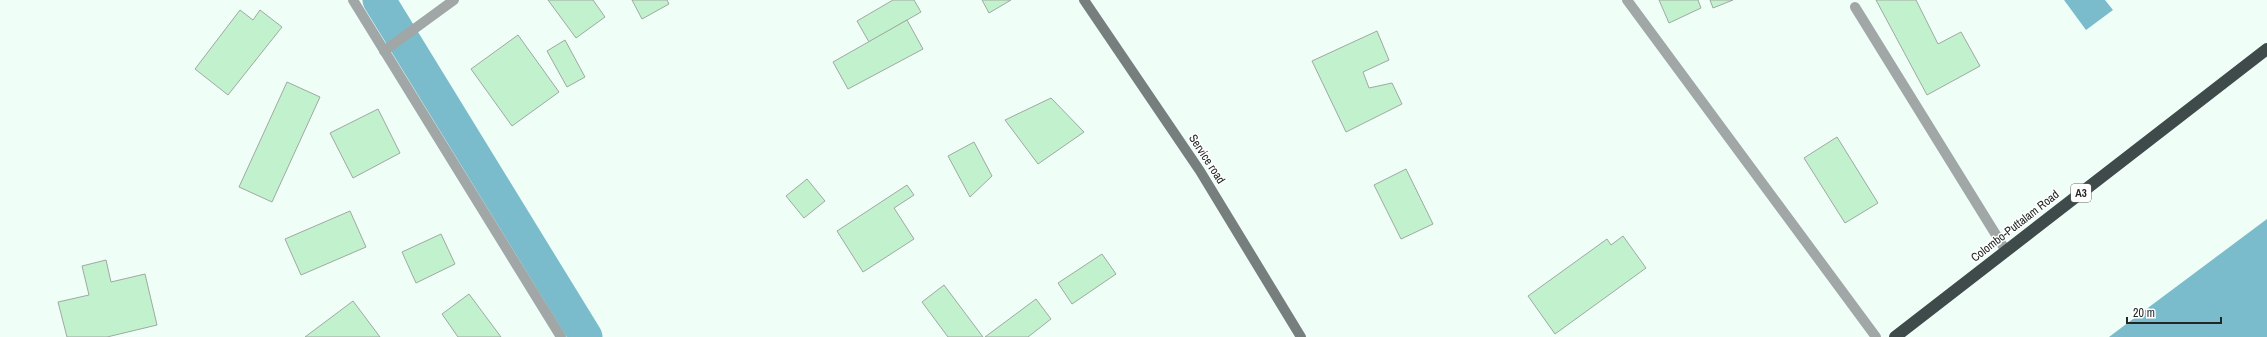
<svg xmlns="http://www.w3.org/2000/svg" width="2267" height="337" font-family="'Archivo Narrow',sans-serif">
<rect width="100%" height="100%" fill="#f0fef8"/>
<g fill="#7abccb">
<polygon points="2064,0 2105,0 2113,10 2086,30"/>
<polygon points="2267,219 2267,337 2109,337 2125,325"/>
</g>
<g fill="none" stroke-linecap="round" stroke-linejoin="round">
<polyline stroke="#7abccb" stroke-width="33" points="379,0 586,337"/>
</g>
<g fill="#c2f2cd" stroke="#9fa9a1">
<polygon points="548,0 593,0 605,17 576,38"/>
<polygon points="632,0 667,0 669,4 642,19"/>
<polygon points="893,0 914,0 921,12 869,42 857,21"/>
<polygon points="982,0 1011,0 989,13"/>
<polygon points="1659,0 1698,0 1701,8 1669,23"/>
<polygon points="1710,0 1733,0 1713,8"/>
<polygon points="1876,0 1916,0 1938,44 1961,32 1980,66 1927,95"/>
<polygon points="240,10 253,20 260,10 282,27 228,95 195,69"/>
<polygon points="907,20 923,49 848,89 833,62"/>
<polygon points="1377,31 1389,60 1363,72 1369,88 1392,83 1402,104 1346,132 1312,61"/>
<polygon points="518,35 559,92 512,126 471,69"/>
<polygon points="565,40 585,77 567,87 547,51"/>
<polygon points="287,82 320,97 272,202 239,187"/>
<polygon points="1051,98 1084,132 1038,164 1005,120"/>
<polygon points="378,109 400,153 353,178 330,133"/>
<polygon points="1837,137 1878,203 1845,223 1804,158"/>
<polygon points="974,142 992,176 970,197 948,156"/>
<polygon points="1406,169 1433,224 1401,239 1374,185"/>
<polygon points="807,179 825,201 804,218 786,196"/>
<polygon points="907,185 914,195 894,208 914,239 863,272 837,231"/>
<polygon points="350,211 366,247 301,275 285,239"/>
<polygon points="441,234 455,264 416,283 402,252"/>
<polygon points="1623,236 1646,268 1555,334 1528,296 1607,239 1611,245"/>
<polygon points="1102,254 1116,274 1072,304 1058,283"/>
<polygon points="106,260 111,282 145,274 157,325 107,337 67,337 58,302 89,295 82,266"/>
<polygon points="944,285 983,337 948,337 922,302"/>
<polygon points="469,294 501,337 458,337 442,314"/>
<polygon points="1036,299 1051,319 1028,337 985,337"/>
<polygon points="353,301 380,337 305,337"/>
</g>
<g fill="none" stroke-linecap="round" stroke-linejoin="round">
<polyline stroke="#a0a7a6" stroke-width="10" points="1855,7 2006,251"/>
<g stroke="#a0a7a6" stroke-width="10">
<polyline points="353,0 561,337"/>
<polyline points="1627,0 1876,337"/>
<polyline points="384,51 454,0"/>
</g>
<polyline stroke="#767f7e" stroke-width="10" points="1084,0 1200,171 1301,337"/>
<polyline stroke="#3e4b4a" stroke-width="12" points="1895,337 2267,49"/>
</g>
<g text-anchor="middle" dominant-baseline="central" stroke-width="3" stroke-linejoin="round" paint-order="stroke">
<rect fill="#fff" stroke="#646866" stroke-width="1" x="2071" y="184" width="20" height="18" rx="3"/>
<g font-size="11" font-weight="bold" fill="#222725">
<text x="2081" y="193">A3</text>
</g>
<g font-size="12" fill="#222725" stroke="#fff">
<text transform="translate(1207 159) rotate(57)">Service road</text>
<text transform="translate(2015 226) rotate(-38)">Colombo-Puttalam Road</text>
</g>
</g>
<path d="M2127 317v6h94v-6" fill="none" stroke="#222725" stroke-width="2"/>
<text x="2133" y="317" font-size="12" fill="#222725" stroke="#ffffff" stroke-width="3" paint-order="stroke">20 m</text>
</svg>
